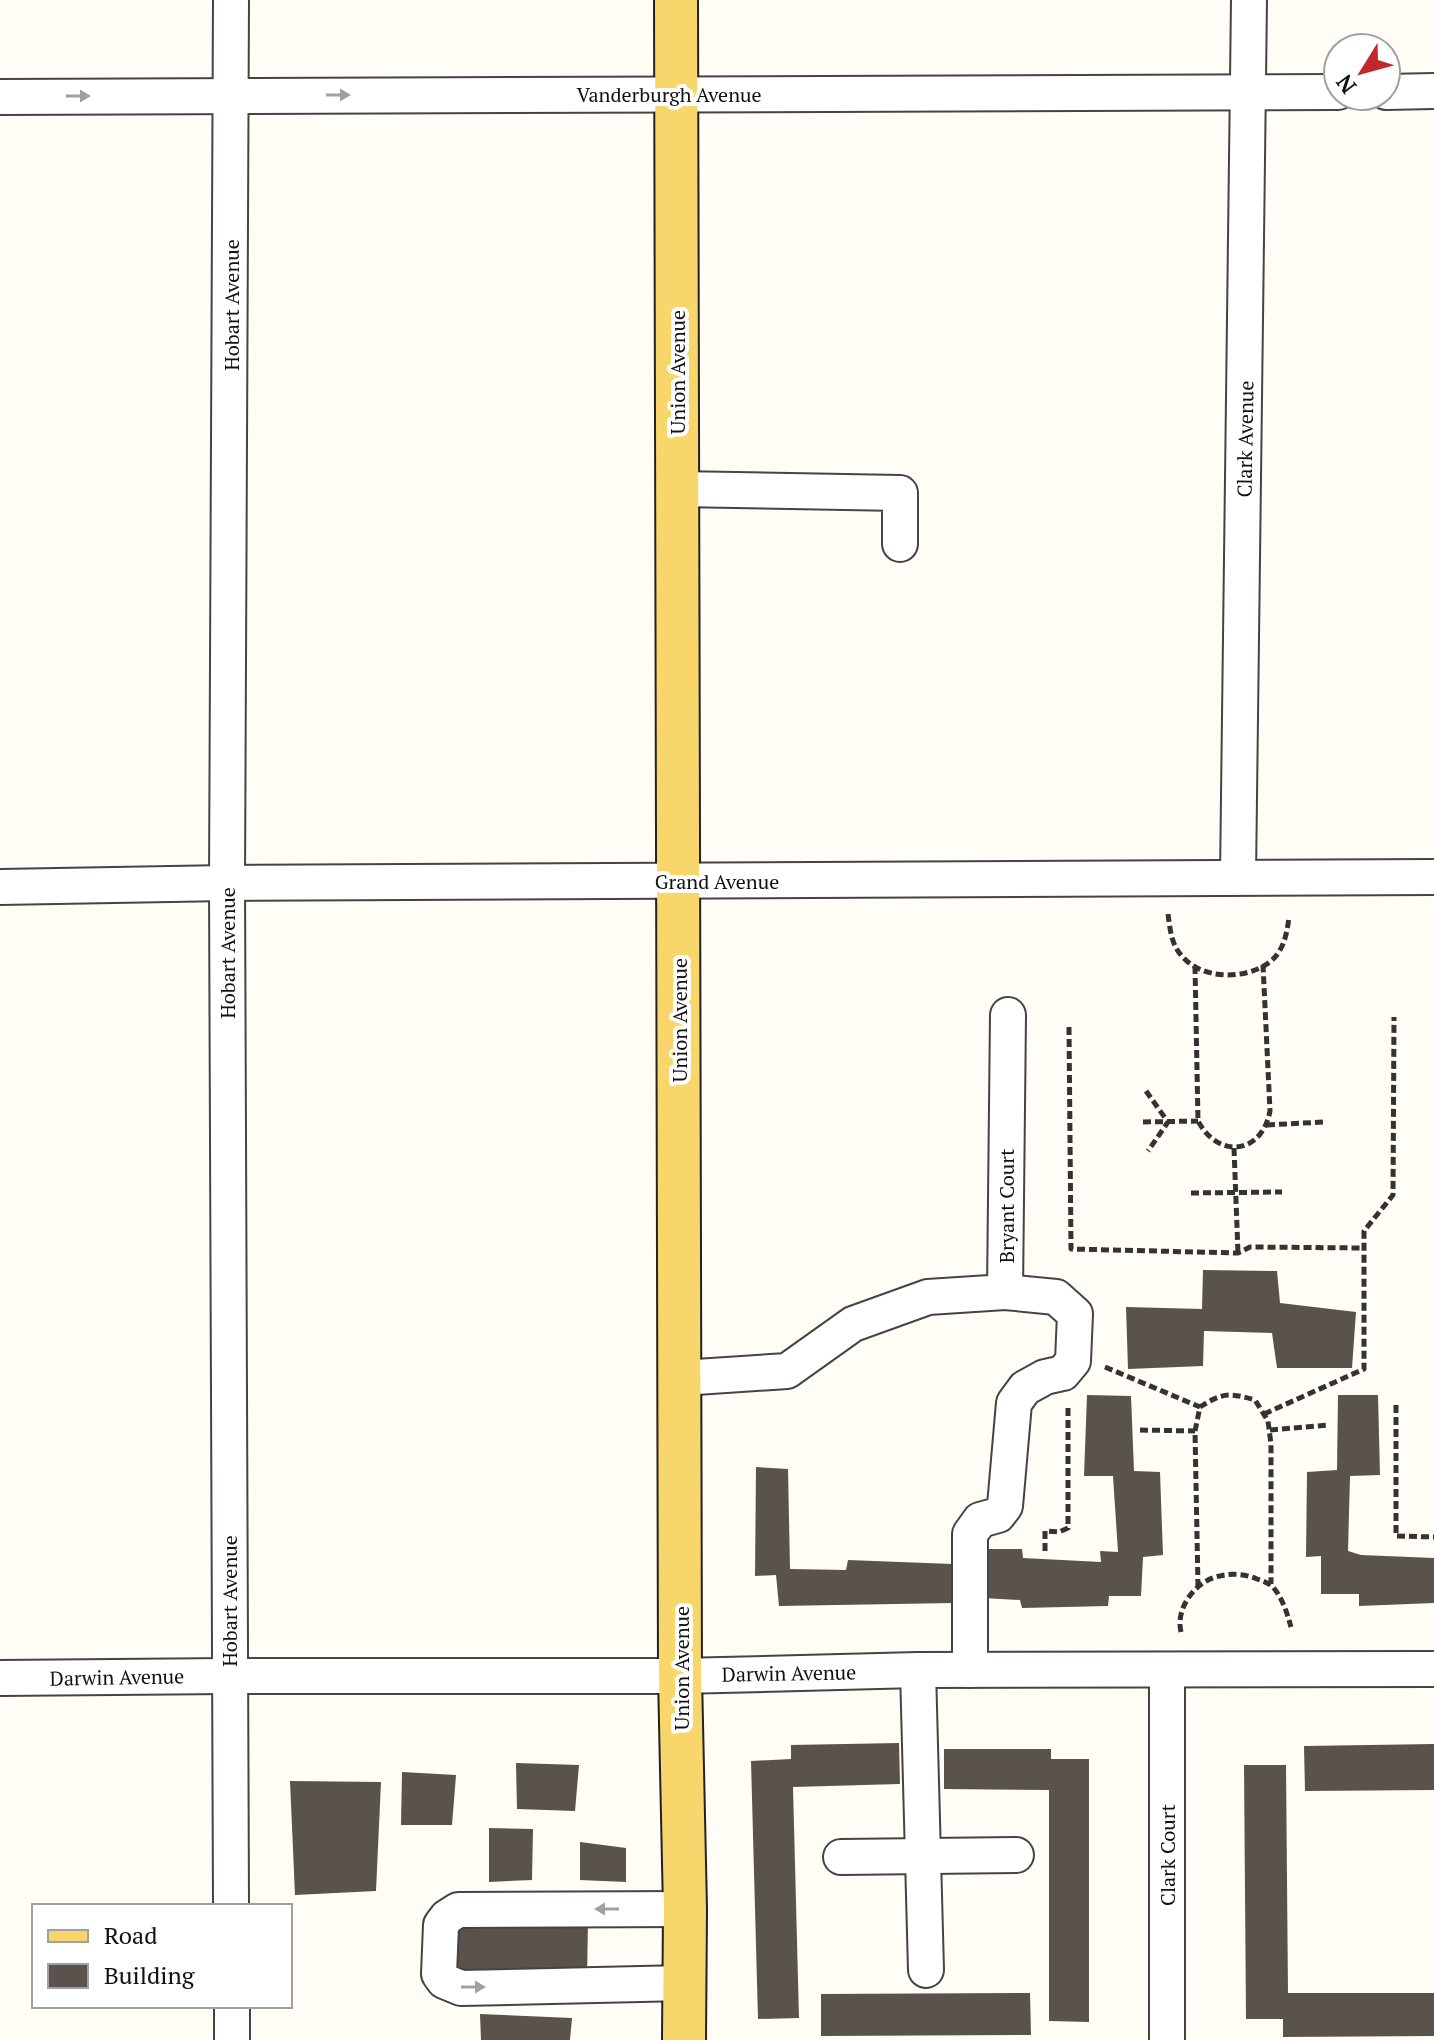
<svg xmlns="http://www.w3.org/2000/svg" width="1434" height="2040" font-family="'PT Serif',serif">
<rect width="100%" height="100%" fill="#fffdf5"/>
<g fill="#5a524d">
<polygon points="1203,1270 1277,1271 1280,1303 1356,1312 1352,1368 1277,1368 1272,1333 1204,1331 1203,1366 1128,1369 1126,1307 1202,1309"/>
<polygon points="1087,1395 1131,1396 1134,1471 1160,1472 1163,1555 1143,1557 1141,1596 1109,1596 1108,1606 1022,1608 1020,1600 983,1598 982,1549 1022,1549 1023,1558 1101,1562 1100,1551 1118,1552 1113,1476 1084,1476"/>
<polygon points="1338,1395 1378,1395 1380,1475 1350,1476 1348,1551 1361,1555 1434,1558 1434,1603 1359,1606 1359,1594 1321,1594 1321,1556 1306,1557 1307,1472 1337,1470"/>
<polygon points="756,1467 788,1469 790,1569 846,1570 848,1560 952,1564 953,1603 779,1606 776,1575 755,1576"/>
<polygon points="899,1743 900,1784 793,1787 799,2018 758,2019 751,1761 791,1759 791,1745"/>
<polygon points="1434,1744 1434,1790 1305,1791 1304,1746"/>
<polygon points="944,1749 1051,1749 1051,1759 1089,1759 1089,2022 1049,2021 1049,1790 944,1789"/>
<polygon points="516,1763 579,1765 575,1811 517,1809"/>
<polygon points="1244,1765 1286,1765 1288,1993 1434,1993 1434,2036 1283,2037 1283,2019 1246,2019"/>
<polygon points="402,1772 456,1775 452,1825 401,1825"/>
<polygon points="290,1781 381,1782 376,1891 295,1895"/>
<polygon points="489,1828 533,1829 532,1880 489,1882"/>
<polygon points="580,1842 626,1848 626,1882 580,1880"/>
<polygon points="588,1920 587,1978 449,1979 447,1922"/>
<polygon points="1030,1993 1031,2035 821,2036 821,1994"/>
<polygon points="480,2014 572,2018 570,2040 481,2040"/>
</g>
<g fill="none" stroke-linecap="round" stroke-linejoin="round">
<defs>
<g id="minor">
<polyline points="1386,92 1434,91"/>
<polyline points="0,97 1338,92"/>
<polyline points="678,489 900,493 900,544"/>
<polyline points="1238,877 1249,0"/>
<polyline points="0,887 227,883 1434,877"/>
<polyline points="681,1378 787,1371 853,1324 928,1297 1005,1292 1008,1015"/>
<polyline points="918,1670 926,1970"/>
<polyline points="970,1670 970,1534 980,1520 998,1515 1005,1506 1014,1403 1025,1388 1045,1377 1063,1373 1073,1361 1075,1314 1056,1297 1005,1292"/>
<polyline points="1167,1670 1167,2040"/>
<polyline points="0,1678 229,1676 680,1676 918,1670 1434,1669"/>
<polyline points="841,1857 1016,1855"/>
<polyline points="231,1906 227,883 231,0"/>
<polyline points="685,1983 461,1988 444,1981 439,1974 441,1925 447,1917 458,1910 685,1909"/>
<polyline points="232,2006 232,2040"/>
</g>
<polyline id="major" points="676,0 680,1676 685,1909 684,2040"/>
</defs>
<use href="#minor" stroke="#444" stroke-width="38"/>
<use href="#major" stroke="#222" stroke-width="46"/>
<g stroke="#333" stroke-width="5" stroke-dasharray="8 4" stroke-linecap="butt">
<path d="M1168 914C1170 928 1171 944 1181 955 1201 980 1246 981 1271 961 1284 950 1287 933 1289 917"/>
<path d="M1195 966 1198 1121C1219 1160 1262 1154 1270 1111L1263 965"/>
<polyline points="1069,1027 1071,1249 1238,1253 1250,1247 1364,1248"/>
<polyline points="1146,1091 1168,1122 1148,1151"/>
<polyline points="1143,1122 1198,1121"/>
<polyline points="1267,1125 1324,1122"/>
<polyline points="1234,1148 1238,1253"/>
<polyline points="1191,1193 1282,1192"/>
<polyline points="1105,1367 1200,1407"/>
<polyline points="1396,1405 1396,1536 1434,1537"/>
<polyline points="1264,1414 1364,1369 1364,1231 1393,1195 1394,1017"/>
<polyline points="1140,1430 1195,1431"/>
<polyline points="1270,1430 1329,1425"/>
<polyline points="1045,1551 1045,1531 1059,1532 1068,1528 1068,1405"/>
<path d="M1198 1587 1195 1431 1200 1407C1223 1392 1230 1393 1255 1400L1268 1421 1271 1444V1584"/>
<path d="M1181 1632C1175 1608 1196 1580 1220 1576 1232 1573 1245 1574 1257 1579 1263 1581 1269 1583 1273 1587 1283 1599 1287 1613 1291 1627"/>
</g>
<use href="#minor" stroke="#fff" stroke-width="34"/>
<use href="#major" stroke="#f9d66b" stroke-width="42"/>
</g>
<defs><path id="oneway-solid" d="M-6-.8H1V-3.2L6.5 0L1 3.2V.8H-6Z" transform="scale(2)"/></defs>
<g fill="#a0a0a0">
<use href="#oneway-solid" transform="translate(338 95)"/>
<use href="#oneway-solid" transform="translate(78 96)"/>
<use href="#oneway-solid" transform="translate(607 1909) rotate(180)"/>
<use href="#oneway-solid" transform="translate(473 1987)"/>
</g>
<g text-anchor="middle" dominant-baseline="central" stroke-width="8" stroke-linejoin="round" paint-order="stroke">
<g font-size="20" fill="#111" stroke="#fff">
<text x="669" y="94">Vanderburgh Avenue</text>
<text transform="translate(231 305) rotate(-90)">Hobart Avenue</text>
<text transform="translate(677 372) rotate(-90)">Union Avenue</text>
<text transform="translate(1245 439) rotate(-89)">Clark Avenue</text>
<text x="717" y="881">Grand Avenue</text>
<text transform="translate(227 953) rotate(-90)">Hobart Avenue</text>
<text transform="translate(679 1020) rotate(-90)">Union Avenue</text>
<text transform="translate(1006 1206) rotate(-90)">Bryant Court</text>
<text transform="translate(229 1601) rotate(-90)">Hobart Avenue</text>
<text transform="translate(681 1668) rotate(-90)">Union Avenue</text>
<text transform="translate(789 1673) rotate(-1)">Darwin Avenue</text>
<text transform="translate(117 1677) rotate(-1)">Darwin Avenue</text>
<text transform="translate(1167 1855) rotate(-90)">Clark Court</text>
</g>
</g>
<rect x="32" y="1904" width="260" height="104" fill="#ffffff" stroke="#a0a0a0" stroke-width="2"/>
<rect x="48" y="1930" width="40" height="12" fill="#f9d66b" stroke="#a0a0a0" stroke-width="2"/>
<text x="104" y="1944" font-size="24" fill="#111111">Road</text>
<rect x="48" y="1964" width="40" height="24" fill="#5a524d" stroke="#a0a0a0" stroke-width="2"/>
<text x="104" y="1984" font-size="24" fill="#111111">Building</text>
<g transform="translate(1362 72) rotate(233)"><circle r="38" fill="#ffffff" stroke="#a0a0a0" stroke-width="2"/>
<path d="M0-6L14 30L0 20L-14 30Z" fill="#c4262e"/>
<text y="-12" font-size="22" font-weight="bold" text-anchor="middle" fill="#111111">N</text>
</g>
</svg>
